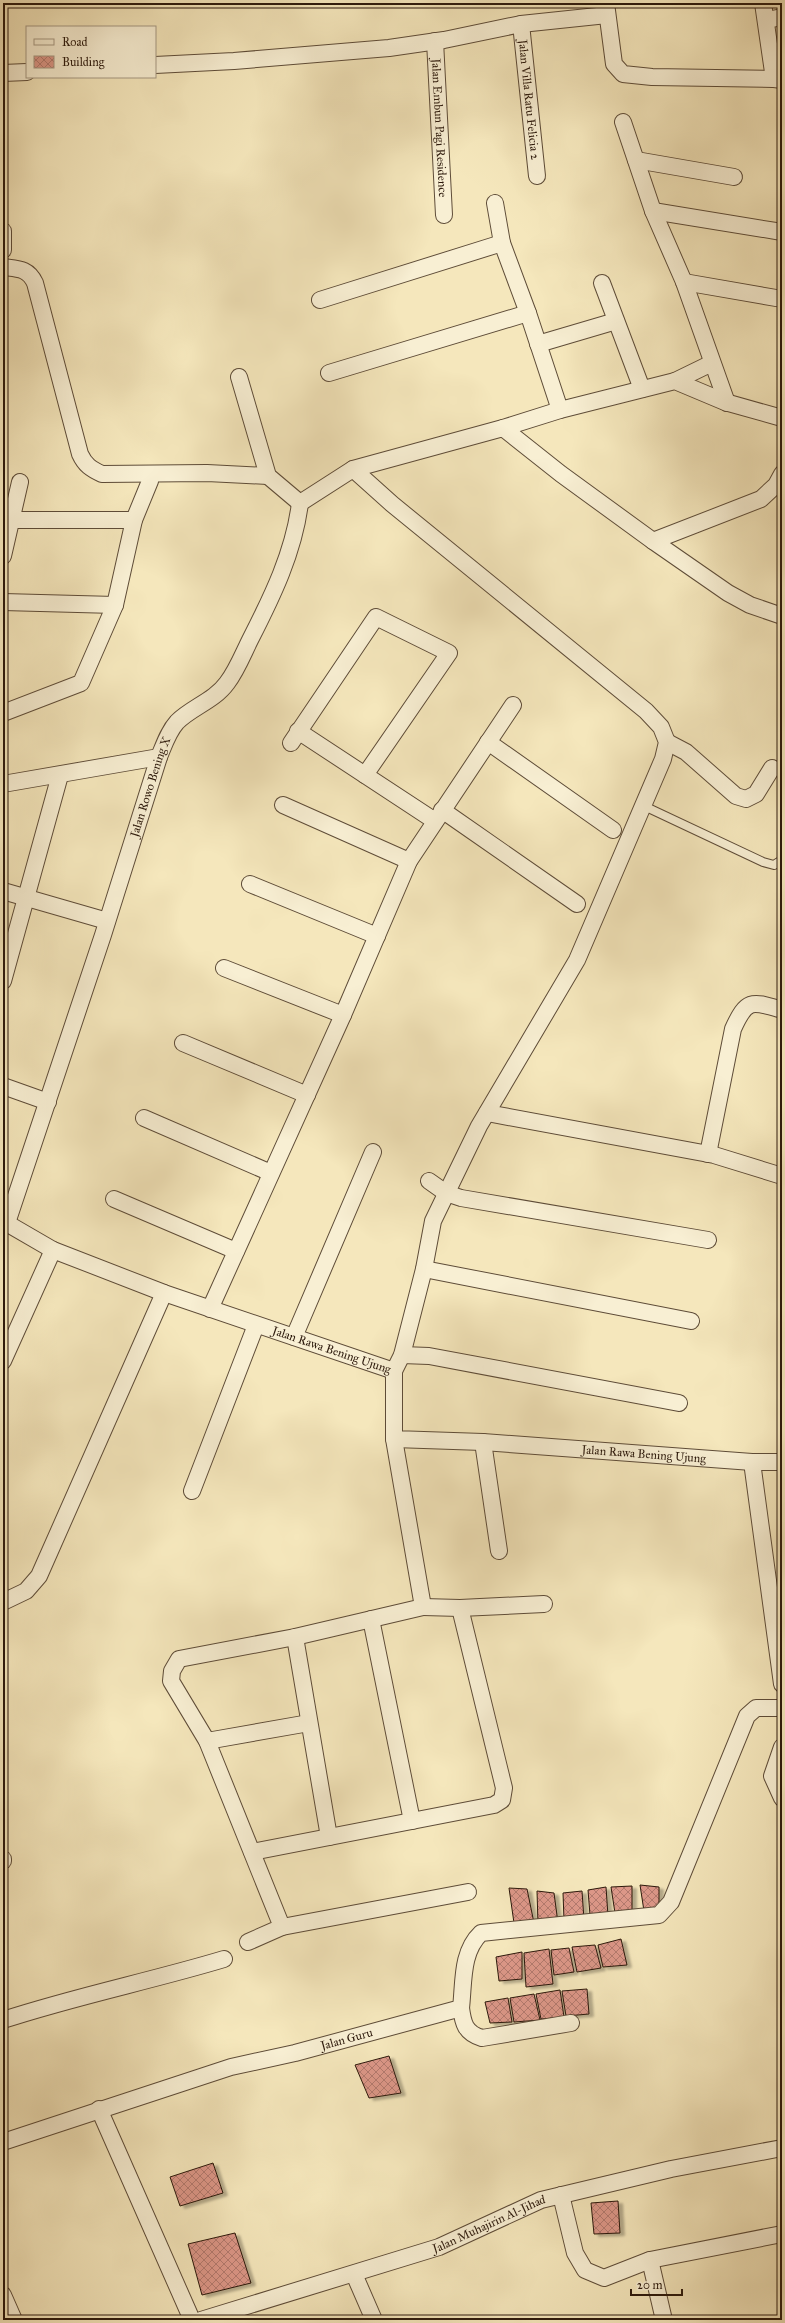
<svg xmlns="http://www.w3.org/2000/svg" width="785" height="2323" font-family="'IM FELL Great Primer',serif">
<defs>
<pattern id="building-cross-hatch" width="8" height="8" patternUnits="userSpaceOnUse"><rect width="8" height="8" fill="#dc9788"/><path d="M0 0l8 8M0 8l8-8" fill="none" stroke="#b37a6e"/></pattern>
<filter id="shadow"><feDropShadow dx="4.5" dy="2.5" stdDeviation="1" flood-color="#0004"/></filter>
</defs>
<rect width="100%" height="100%" fill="#f5e7bc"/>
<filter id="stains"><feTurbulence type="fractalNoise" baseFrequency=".005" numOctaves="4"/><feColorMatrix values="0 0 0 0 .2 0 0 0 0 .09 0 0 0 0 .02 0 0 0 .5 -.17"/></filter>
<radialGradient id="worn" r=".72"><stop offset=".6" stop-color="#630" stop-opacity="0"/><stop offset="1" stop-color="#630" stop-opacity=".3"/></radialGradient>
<g fill="url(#building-cross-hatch)" stroke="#2c190c" filter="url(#shadow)">
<polygon points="640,1885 659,1887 659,1907 644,1911"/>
<polygon points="632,1886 632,1913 615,1913 611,1887"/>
<polygon points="606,1887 608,1916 590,1915 588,1890"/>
<polygon points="509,1888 527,1889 534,1923 514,1923"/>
<polygon points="537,1891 554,1893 558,1923 538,1924"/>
<polygon points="582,1891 584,1920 564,1920 563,1893"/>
<polygon points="621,1939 627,1965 603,1967 598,1945"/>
<polygon points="595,1945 601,1968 577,1972 572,1947"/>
<polygon points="569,1948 574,1972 554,1975 551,1950"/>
<polygon points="549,1949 553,1984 526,1987 524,1953"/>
<polygon points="522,1952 522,1979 499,1981 496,1957"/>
<polygon points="587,1989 589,2014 566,2016 562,1991"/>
<polygon points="560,1990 564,2017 541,2019 536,1994"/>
<polygon points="534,1994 540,2020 514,2022 510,1998"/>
<polygon points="508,1998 512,2022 490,2023 485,2002"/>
<polygon points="389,2056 401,2093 369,2098 355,2065"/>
<polygon points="213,2163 223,2193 180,2206 170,2177"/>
<polygon points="618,2201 620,2233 594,2234 591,2203"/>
<polygon points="235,2233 251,2283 202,2295 188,2244"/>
</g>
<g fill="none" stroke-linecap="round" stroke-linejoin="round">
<defs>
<polyline id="service" points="644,806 763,862 774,865 782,860"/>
<g id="minor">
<polyline points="606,3 614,64 623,74 652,77 774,79"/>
<polyline points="763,3 774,79 782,80"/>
<polyline points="767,20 782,17"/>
<path id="s1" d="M521 24 537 176"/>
<path id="s2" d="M435 41 444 215"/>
<polyline points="155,65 234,61 389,48 444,40 521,24 607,15"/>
<polyline points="3,73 27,72"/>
<polyline points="623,122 653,211 684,282 727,403"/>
<polyline points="636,160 734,177"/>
<polyline points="495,203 502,243 528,313 560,410"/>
<polyline points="653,211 782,232"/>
<polyline points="3,231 3,250"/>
<path d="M3 267C18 269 28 268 35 283L80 454C85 465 91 469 102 474L207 473 268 476"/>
<polyline points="684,282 782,299"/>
<polyline points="602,283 642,389"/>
<polyline points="320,300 502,243"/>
<polyline points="538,344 616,321"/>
<polyline points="329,373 528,313"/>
<polyline points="239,377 268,476 300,503"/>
<polyline points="675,381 712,363"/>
<polyline points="503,428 560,410 675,381 725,402 782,418"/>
<polyline points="353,469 392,504 646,711 661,727 667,742 663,759 577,960 479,1126 433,1221 424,1269 402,1355 394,1371"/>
<polyline points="300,503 353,469 503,428 561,474 653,541 761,499 776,485 782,474"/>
<polyline points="11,520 134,520"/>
<polyline points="653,541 728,593 750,605 782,616"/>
<polyline points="3,556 20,482"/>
<polyline points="3,602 115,605"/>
<polyline points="3,713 81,683 115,605 134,520 150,481"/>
<polyline points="298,731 435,821"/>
<polyline points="488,742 613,830"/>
<polyline points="667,742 686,752 736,796 746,799 756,794 772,768"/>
<polyline points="291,743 376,617 449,653 365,775"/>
<polyline points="3,784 159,757"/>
<polyline points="283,805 409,861"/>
<polyline points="442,810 577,904"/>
<polyline points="250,884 377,936"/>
<polyline points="3,891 107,921"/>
<polyline points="224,968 343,1015"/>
<polyline points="3,981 60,775"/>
<polyline points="183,1043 307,1095"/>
<polyline points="3,1086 48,1102"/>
<polyline points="487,1113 714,1155 782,1176"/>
<polyline points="144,1118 271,1173"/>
<path d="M708 1154 733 1029C747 998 752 1001 782 1010"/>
<polyline points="429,1181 446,1193 461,1198 708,1240"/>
<polyline points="114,1199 236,1251"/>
<path id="s3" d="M3 1221 53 1250 164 1293 394 1371V1439L483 1442 752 1462H782"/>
<path id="s4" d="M7 1223 103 935 159 757C164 745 168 732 177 722 192 707 214 701 227 683 237 670 243 654 250 640 272 597 294 552 300 503"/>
<polyline points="424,1269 691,1321"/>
<polyline points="210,1309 343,1015 409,861 513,705"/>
<polyline points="294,1337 373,1152"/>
<polyline points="402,1355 429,1356 679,1403"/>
<polyline points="3,1361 53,1250"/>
<polyline points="483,1442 499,1551"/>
<polyline points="752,1462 782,1684"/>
<polyline points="192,1491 256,1325"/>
<polyline points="3,1602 26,1591 39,1576 164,1293"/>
<polyline points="423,1607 460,1608 544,1604"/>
<polyline points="371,1619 412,1821"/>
<polyline points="295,1637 329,1837"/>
<polyline points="207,1741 309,1723"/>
<polyline points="782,1747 772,1776 782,1798"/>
<polyline points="252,1852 494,1805 502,1800 504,1788 460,1608"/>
<polyline points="3,1859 3,1861"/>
<polyline points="282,1927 468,1892"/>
<polyline points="248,1942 282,1927 207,1741 171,1681 172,1671 179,1659 295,1637 423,1607 394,1439"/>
<path d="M461 2008C463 2023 465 2033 482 2038L571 2023"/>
<path d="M3 2020C76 1996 151 1981 224 1959"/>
<polyline points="99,2109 192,2320"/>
<path id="s5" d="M3 2142 231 2067 295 2053 461 2008C464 1982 461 1952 481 1933L659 1915 671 1902 747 1716 756 1708H782"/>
<polyline points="561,2195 575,2253 585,2270 604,2278 650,2260 782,2234"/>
<polyline points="650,2260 664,2320"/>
<polyline points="354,2274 374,2320"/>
<polyline points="3,2295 14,2320"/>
<path id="s6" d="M201 2320 439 2247 541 2200 671 2169 782 2148"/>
</g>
</defs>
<use href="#service" stroke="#5e4c38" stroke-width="10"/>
<use href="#minor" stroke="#5e4c38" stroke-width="18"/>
<use href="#service" stroke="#f8efd3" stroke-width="8"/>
<use href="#minor" stroke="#f8efd3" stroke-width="16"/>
</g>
<g text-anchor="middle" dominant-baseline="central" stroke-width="3" stroke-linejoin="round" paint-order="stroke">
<g font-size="12" fill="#2c190c" stroke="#f8efd3">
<text stroke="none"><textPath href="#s1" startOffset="76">Jalan Villa Ratu Felicia 2</textPath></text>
<text stroke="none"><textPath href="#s2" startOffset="87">Jalan Embun Pagi Residence</textPath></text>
<text stroke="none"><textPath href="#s4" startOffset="459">Jalan Rowo Bening X</textPath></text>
<text stroke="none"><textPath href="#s3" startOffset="354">Jalan Rawa Bening Ujung</textPath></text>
<text stroke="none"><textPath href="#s3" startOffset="738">Jalan Rawa Bening Ujung</textPath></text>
<text stroke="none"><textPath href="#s5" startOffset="359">Jalan Guru</textPath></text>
<text stroke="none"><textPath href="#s6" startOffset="304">Jalan Muhajirin Al-Jihad</textPath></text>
</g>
</g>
<rect width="785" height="2323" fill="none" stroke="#f5e7bc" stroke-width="16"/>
<rect x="4" y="4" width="777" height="2315" fill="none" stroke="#2c190c" stroke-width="2"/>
<rect x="8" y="8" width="769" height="2307" fill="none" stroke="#2c190c"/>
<rect x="26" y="26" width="130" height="52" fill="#f8efd3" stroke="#a69983"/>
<rect x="34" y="39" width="20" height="6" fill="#f8efd3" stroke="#a69983"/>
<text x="62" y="46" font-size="12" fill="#2c190c">Road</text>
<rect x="34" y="56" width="20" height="12" fill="url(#building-cross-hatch)" stroke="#a69983"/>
<text x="62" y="66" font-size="12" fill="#2c190c">Building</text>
<path d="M631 2289v6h51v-6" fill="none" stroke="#2c190c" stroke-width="2"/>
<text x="637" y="2289" font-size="12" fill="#2c190c" stroke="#f8efd3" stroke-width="3" paint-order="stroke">20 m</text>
<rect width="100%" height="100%" filter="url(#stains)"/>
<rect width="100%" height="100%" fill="url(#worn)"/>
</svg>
